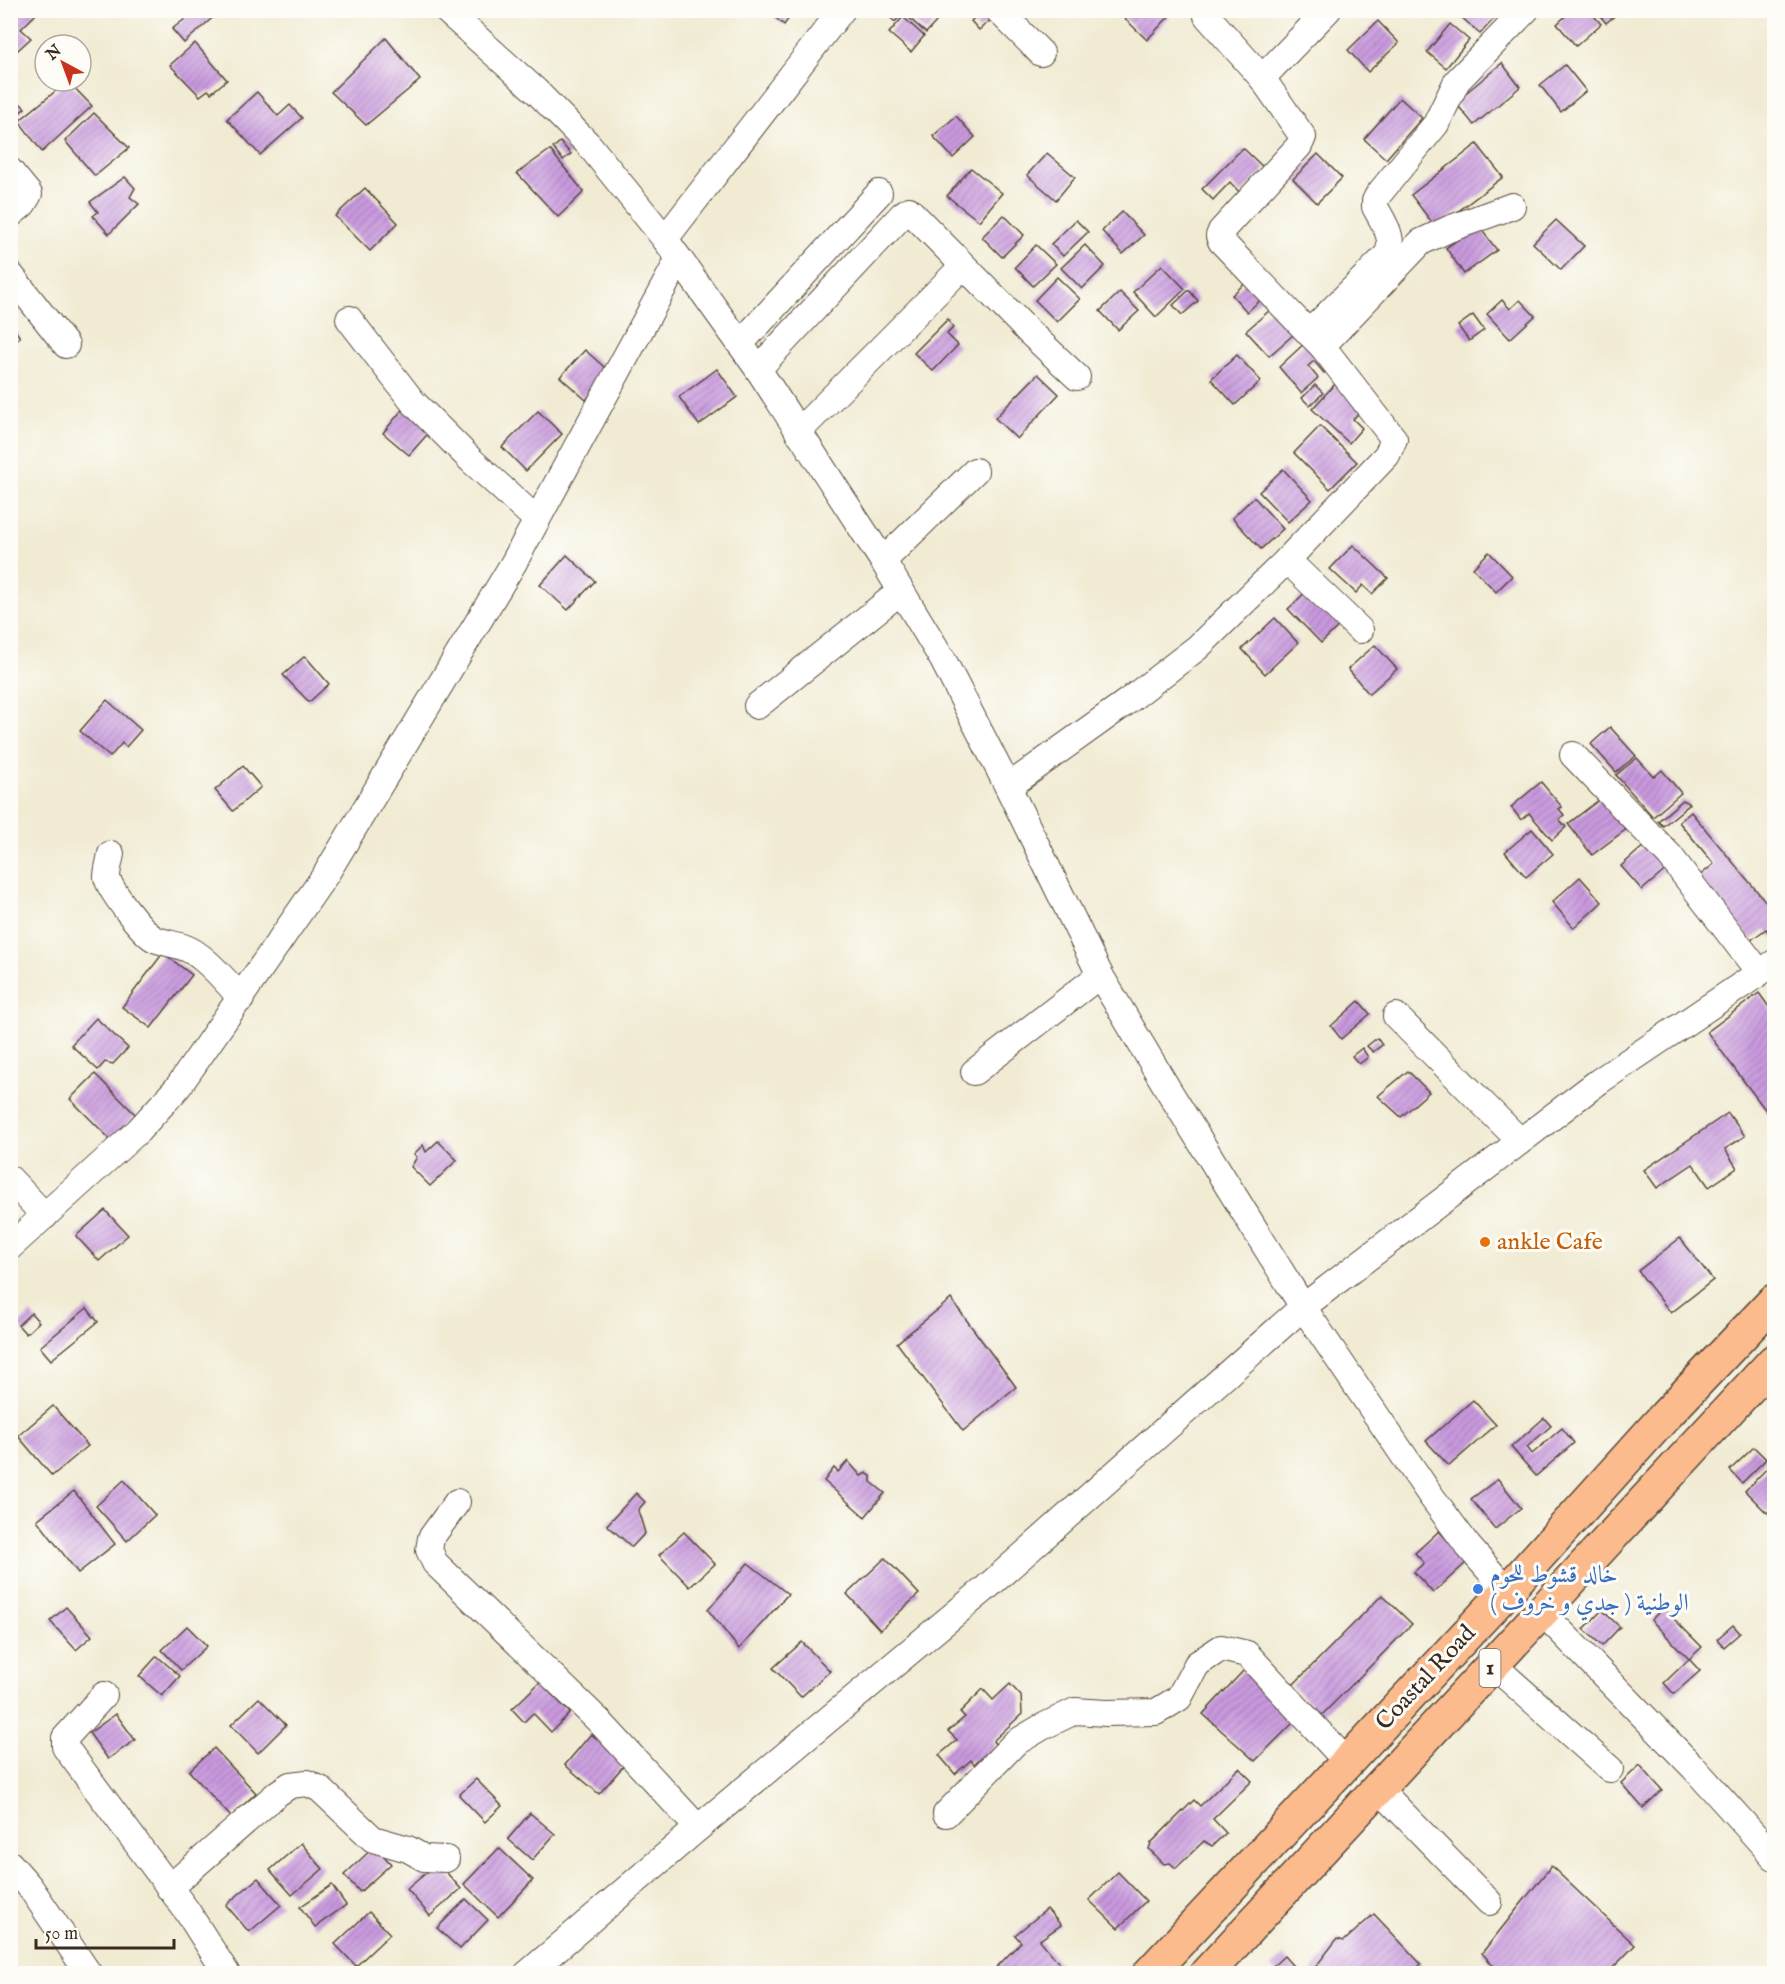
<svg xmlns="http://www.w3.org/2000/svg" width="1785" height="1984" font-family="'IM FELL English',Amiri,serif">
<defs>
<pattern id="building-hatch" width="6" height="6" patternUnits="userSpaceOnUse" patternTransform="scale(1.5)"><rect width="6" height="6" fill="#c99adf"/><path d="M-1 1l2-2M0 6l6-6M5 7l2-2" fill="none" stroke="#a47eb4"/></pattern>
</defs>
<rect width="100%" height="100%" fill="#fdfcf7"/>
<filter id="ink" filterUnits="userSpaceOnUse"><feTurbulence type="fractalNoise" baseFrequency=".0167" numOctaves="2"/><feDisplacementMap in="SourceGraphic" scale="12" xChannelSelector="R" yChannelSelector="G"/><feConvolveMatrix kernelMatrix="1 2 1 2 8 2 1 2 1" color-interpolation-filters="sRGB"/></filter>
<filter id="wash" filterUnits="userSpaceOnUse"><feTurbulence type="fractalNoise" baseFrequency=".008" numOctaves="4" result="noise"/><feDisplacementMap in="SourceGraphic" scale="24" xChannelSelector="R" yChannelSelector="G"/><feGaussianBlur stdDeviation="1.35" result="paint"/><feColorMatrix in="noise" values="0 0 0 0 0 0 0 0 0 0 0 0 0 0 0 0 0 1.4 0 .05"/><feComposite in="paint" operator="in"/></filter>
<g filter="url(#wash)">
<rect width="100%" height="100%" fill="#f1ebd3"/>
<g id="blocks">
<g fill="url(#building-hatch)">
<polygon points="10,10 32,10 36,14 21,29 31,38 18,50 10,42"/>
<polygon points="180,10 217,10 219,12 184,43 172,29 185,19 179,12"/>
<polygon points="766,10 795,10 784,25"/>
<polygon points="882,10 905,10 895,22"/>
<polygon points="909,10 947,10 926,33 906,15"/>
<polygon points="983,10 988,10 994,17 979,30 971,21"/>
<polygon points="1121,10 1175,10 1147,40 1119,13"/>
<polygon points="1460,10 1502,10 1480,34 1457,13"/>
<polygon points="1572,10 1589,10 1601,24 1576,46 1557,24"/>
<polygon points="1595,10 1616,10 1618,13 1606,23"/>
<polygon points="903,17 924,36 911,52 889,33"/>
<polygon points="1378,21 1399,43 1368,72 1348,50"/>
<polygon points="1450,24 1469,40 1446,68 1427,52"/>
<polygon points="386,38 420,80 366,125 331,92"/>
<polygon points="195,43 227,80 211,93 208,90 200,96 170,65"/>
<polygon points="1502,63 1520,87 1474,125 1455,102"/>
<polygon points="1565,65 1586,91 1561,112 1540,85"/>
<polygon points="68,81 92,106 42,152 19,121"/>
<polygon points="257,92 278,116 290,105 302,118 260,155 227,119"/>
<polygon points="10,94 25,108 10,122"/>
<polygon points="1400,98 1422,118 1386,159 1364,139"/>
<polygon points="94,113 129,148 95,176 65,141"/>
<polygon points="956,116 975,137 953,158 933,136"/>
<polygon points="560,142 571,154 563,160 553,148"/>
<polygon points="1477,144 1503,177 1436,228 1411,195"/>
<polygon points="1243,148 1265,169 1241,194 1230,182 1213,200 1202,189"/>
<polygon points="550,150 584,192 558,217 517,173"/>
<polygon points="1047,153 1075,177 1056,200 1027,175"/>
<polygon points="1318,154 1342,178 1317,203 1293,179"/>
<polygon points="971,168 1002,193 979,221 947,196"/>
<polygon points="125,177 135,188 130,197 139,204 109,234 93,216 98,212 90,202"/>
<polygon points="365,188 398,223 370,251 335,216"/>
<polygon points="1122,212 1144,235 1123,254 1102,231"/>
<polygon points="1004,215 1024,235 1002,257 982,237"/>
<polygon points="1076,220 1088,232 1063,256 1051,244"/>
<polygon points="1556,220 1584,246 1561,270 1533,243"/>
<polygon points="1478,225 1497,250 1464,274 1446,248"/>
<polygon points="1036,245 1056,264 1033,286 1015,267"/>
<polygon points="1085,245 1105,266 1082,289 1061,268"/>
<polygon points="1162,265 1185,289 1156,317 1133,292"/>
<polygon points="1057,277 1080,299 1057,322 1035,300"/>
<polygon points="1252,277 1267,294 1247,312 1232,295"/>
<polygon points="1189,290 1198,301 1182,315 1173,305"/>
<polygon points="1120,292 1139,311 1118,330 1100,311"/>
<polygon points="1502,300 1510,309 1520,300 1535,316 1510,339 1487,314"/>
<polygon points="1278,303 1301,328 1269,356 1246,331"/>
<polygon points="1473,315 1484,330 1469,341 1458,326"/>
<polygon points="948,319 953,328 947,334 958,345 933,371 914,353"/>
<polygon points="10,324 20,337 10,344"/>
<polygon points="1307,341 1330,368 1324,373 1314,361 1308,366 1318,378 1301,393 1279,367"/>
<polygon points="585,350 611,373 586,400 560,377"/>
<polygon points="1237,355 1261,381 1235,405 1211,379"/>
<polygon points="717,369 737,397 699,425 679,397"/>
<polygon points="1038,374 1059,394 1017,439 995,418"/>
<polygon points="1335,384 1363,409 1353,419 1362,428 1349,443 1312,409"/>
<polygon points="1315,385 1323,393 1310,406 1302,398"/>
<polygon points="406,405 433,428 409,455 383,433"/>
<polygon points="538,411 562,434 526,471 502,447"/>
<polygon points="1320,426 1357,462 1330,489 1294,453"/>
<polygon points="1283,469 1312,500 1288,522 1259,492"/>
<polygon points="1254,497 1283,529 1261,549 1232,518"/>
<polygon points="1353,545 1388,578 1372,594 1363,585 1356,593 1330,569"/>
<polygon points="1489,552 1512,576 1496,592 1473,568"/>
<polygon points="567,555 595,581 568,610 540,585"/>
<polygon points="1311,587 1343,622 1321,643 1288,609"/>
<polygon points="1275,618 1298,643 1265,674 1242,649"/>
<polygon points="1375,645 1397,669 1369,694 1348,669"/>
<polygon points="305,656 329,684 309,702 283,675"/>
<polygon points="107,700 141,730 126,747 122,743 110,757 80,731"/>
<polygon points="1610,727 1636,756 1616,772 1591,744"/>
<polygon points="1637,758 1654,777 1662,770 1681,793 1653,817 1616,775"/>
<polygon points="243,766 261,787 233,811 215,790"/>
<polygon points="1541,782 1562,807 1559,809 1564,815 1559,819 1566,827 1552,840 1529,813 1521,820 1511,807"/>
<polygon points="1604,796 1629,827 1592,855 1568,824"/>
<polygon points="1683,800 1690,804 1663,826 1658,821"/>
<polygon points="1691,812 1771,908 1774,905 1774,939 1766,929 1751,940 1698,877 1714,864 1679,822"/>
<polygon points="1532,829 1553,854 1526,877 1505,852"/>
<polygon points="1646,844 1668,868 1642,890 1621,866"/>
<polygon points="1580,877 1602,902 1574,928 1552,902"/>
<polygon points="163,953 192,975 151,1028 122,1007"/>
<polygon points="1759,993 1774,1014 1774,1118 1773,1120 1707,1032"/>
<polygon points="1359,1001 1370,1014 1341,1039 1331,1026"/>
<polygon points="96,1018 128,1048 113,1064 105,1062 98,1070 71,1045"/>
<polygon points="1377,1038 1382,1045 1373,1052 1367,1046"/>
<polygon points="1362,1048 1368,1057 1359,1064 1352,1056"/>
<polygon points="1408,1071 1429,1092 1401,1117 1378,1096"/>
<polygon points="95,1074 136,1115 111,1140 70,1099"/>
<polygon points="1728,1113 1745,1136 1725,1149 1737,1168 1709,1187 1693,1164 1657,1188 1644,1170"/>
<polygon points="438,1141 457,1160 430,1186 411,1167 417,1157 414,1154 423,1145 426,1152"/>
<polygon points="105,1210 128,1235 99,1261 76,1236"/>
<polygon points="1680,1238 1713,1280 1671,1313 1638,1271"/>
<polygon points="951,1299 1016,1387 963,1431 897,1343"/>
<polygon points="87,1308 98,1322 51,1360 40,1347"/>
<polygon points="31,1313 39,1322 26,1334 18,1325"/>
<polygon points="1473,1400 1496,1425 1449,1466 1426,1441"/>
<polygon points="53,1406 88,1446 52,1476 18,1436"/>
<polygon points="1544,1418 1551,1426 1527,1447 1532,1454 1562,1428 1574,1443 1536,1476 1511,1447"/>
<polygon points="1754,1447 1766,1459 1742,1483 1730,1470"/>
<polygon points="848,1461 861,1476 866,1473 871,1476 871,1482 885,1493 865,1517 824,1481 834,1468 838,1472"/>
<polygon points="1774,1461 1774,1506 1767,1513 1745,1491"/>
<polygon points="1498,1479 1521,1508 1495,1529 1471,1499"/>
<polygon points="124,1480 155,1515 127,1541 96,1506"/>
<polygon points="74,1491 115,1544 78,1573 37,1520"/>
<polygon points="636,1493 645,1502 638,1510 645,1533 632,1547 607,1525"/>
<polygon points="1439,1531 1467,1562 1433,1593 1414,1572 1424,1563 1415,1553"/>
<polygon points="684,1532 715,1564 690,1587 659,1555"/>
<polygon points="885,1558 919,1594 880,1630 847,1594"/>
<polygon points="748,1563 788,1594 739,1649 708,1610"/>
<polygon points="1382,1595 1412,1624 1322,1715 1292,1686"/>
<polygon points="66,1607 92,1636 76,1650 50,1621"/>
<polygon points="1663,1608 1702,1647 1689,1659 1651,1620"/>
<polygon points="1602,1610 1620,1627 1602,1646 1584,1629"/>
<polygon points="1733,1625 1740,1633 1724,1647 1717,1639"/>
<polygon points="187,1626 207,1646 181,1670 162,1650"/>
<polygon points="802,1642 830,1671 801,1697 773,1668"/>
<polygon points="157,1656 180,1676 162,1696 139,1676"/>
<polygon points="1689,1659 1700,1671 1674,1694 1664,1683"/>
<polygon points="1244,1670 1298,1718 1255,1761 1203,1714"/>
<polygon points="540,1682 570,1713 551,1732 533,1713 524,1722 512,1709"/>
<polygon points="1010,1684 1021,1696 1022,1714 993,1741 996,1745 974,1764 971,1760 955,1774 939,1755 957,1740 948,1731 965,1717 960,1712 983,1689 993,1700"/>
<polygon points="259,1698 286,1725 258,1753 231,1725"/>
<polygon points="116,1714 135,1740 108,1759 89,1733"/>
<polygon points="591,1734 626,1763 599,1794 565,1765"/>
<polygon points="214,1748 256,1793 231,1817 189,1771"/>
<polygon points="1640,1765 1662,1790 1643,1808 1621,1783"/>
<polygon points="1239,1768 1252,1781 1213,1819 1226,1833 1212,1846 1204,1841 1176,1868 1170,1863 1164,1864 1149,1849 1151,1843 1194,1800 1200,1806"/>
<polygon points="476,1779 502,1806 485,1822 459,1795"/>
<polygon points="530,1813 555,1834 532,1860 508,1839"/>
<polygon points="301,1843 323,1869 292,1895 270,1870"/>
<polygon points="375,1846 391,1864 360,1892 344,1875"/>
<polygon points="499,1848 533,1880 498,1917 464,1884"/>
<polygon points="438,1863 461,1889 430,1916 407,1889"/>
<polygon points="1551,1866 1635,1945 1607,1974 1501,1974 1482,1953"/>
<polygon points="1118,1872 1146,1901 1118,1928 1089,1900"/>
<polygon points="258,1878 281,1905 249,1932 226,1905"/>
<polygon points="332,1885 346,1905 315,1927 300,1907"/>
<polygon points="466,1899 488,1920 460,1949 437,1928"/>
<polygon points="1047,1909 1061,1925 1040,1940 1068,1974 990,1974 1021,1942 1015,1935"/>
<polygon points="369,1912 390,1934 356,1966 335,1944"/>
<polygon points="1374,1914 1421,1964 1412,1974 1310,1974 1337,1939 1344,1941"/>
<polygon points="1284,1956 1300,1974 1276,1974 1271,1968"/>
</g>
</g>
</g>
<g filter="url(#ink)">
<use href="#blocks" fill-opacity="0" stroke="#564739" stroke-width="1.5"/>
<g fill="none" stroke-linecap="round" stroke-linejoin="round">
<defs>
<g id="minor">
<polyline points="446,10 537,92 589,145 665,239 758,369 883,561 943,660 1008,787 1100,975 1169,1091 1303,1307 1431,1496 1468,1546 1507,1591"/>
<polyline points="998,10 1041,53"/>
<polyline points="1207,16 1262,78 1303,137 1299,146 1221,231 1219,236 1221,241 1309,333"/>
<polyline points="1262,78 1328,10"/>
<polyline points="10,171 29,194 23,204 10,215"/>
<polyline points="665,239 842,10"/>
<polyline points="10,274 66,345"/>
<polyline points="349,319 413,402 472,461 537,520"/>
<polyline points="740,344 879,193"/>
<polyline points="1322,346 1421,242 1449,229 1512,206"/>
<polyline points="758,369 903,214 909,210 1028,331 1077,377"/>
<polyline points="798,432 963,266"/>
<polyline points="1287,560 1360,630"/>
<polyline points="883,561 975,471"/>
<polyline points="757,706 901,591"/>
<polyline points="1573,755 1670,856 1759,972"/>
<path d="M1008 787 1128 701 1198 647 1287 560 1387 455 1394 439 1322 346 1309 333 1387 255C1396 239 1383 222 1375 207V201L1378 195 1436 124 1457 81 1526 10"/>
<path d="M111 854C110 860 107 870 107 877 108 888 144 935 155 939 166 944 179 944 190 950 206 958 230 985 241 999"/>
<polyline points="1396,1016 1520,1141"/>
<polyline points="974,1072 1100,975"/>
<polyline points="10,1179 45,1216"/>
<polyline points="10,1247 138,1131 178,1087 326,874 513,564 679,259"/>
<polyline points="457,1502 431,1538 429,1550 435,1563 600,1722 698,1828"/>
<polyline points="1542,1612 1694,1768 1774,1857"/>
<polyline points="1493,1665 1610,1769"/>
<polyline points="104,1695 65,1738 65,1747 187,1911 227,1974"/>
<polyline points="1378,1788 1489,1902"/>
<polyline points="946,1814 1015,1743 1042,1727 1075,1711 1106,1713 1156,1712 1179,1698 1197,1664 1221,1648 1247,1654 1347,1762"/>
<polyline points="10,1864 30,1887 89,1974"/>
<polyline points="169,1888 278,1793 290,1785 307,1783 320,1789 373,1839 408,1849 424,1858 446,1859"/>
<polyline points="527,1974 698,1828 986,1588 1303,1307 1598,1082 1774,963"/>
</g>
<g id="highway">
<polyline points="1149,1974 1507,1591 1665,1416 1774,1301"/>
<polyline points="1206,1974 1774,1361"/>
</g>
</defs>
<use href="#minor" stroke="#564739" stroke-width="28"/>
<use href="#highway" stroke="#564739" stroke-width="36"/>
<use href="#minor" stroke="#fff" stroke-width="26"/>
<use href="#highway" stroke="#fbbb8d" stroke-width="33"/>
</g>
</g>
<circle fill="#e8710a" stroke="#fdfcf7" stroke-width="2" cx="1485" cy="1242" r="6"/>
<circle fill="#3f7fe0" stroke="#fdfcf7" stroke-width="2" cx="1478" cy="1589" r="6"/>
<g text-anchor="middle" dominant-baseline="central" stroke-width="6" stroke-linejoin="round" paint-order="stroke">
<rect fill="#fdfcf7" stroke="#75695f" stroke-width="1.5" x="1479.5" y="1649" width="21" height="38" rx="4.5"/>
<g font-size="22" font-weight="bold" fill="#3b2a1e">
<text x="1490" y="1668">1</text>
</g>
<g font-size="24" fill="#c56008" stroke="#fdfcf7" text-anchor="start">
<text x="1497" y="1242">ankle Cafe</text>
</g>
<g font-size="24" fill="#366cbe" stroke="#fdfcf7" text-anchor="start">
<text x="1490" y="1575">خالد قشوط للحوم<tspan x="1490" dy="28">الوطنية ( جدي و خروف )</tspan></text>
</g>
<g font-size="24" fill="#3b2a1e" stroke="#fdfcf7">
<text transform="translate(1426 1678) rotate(-47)">Coastal Road</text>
</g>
</g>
<rect width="1785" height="1984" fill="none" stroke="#fdfcf7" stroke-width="36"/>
<g transform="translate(63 63) rotate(319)"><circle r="28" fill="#fdfcf7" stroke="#afa8a0" stroke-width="1.5"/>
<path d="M0-4.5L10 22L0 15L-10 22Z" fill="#c8321e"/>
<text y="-9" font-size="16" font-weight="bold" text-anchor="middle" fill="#3b2a1e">N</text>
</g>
<path d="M36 1939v9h138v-9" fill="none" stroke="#3b2a1e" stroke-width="3"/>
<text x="45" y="1939" font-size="18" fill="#3b2a1e" stroke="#fdfcf7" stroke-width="4.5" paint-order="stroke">50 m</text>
</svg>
